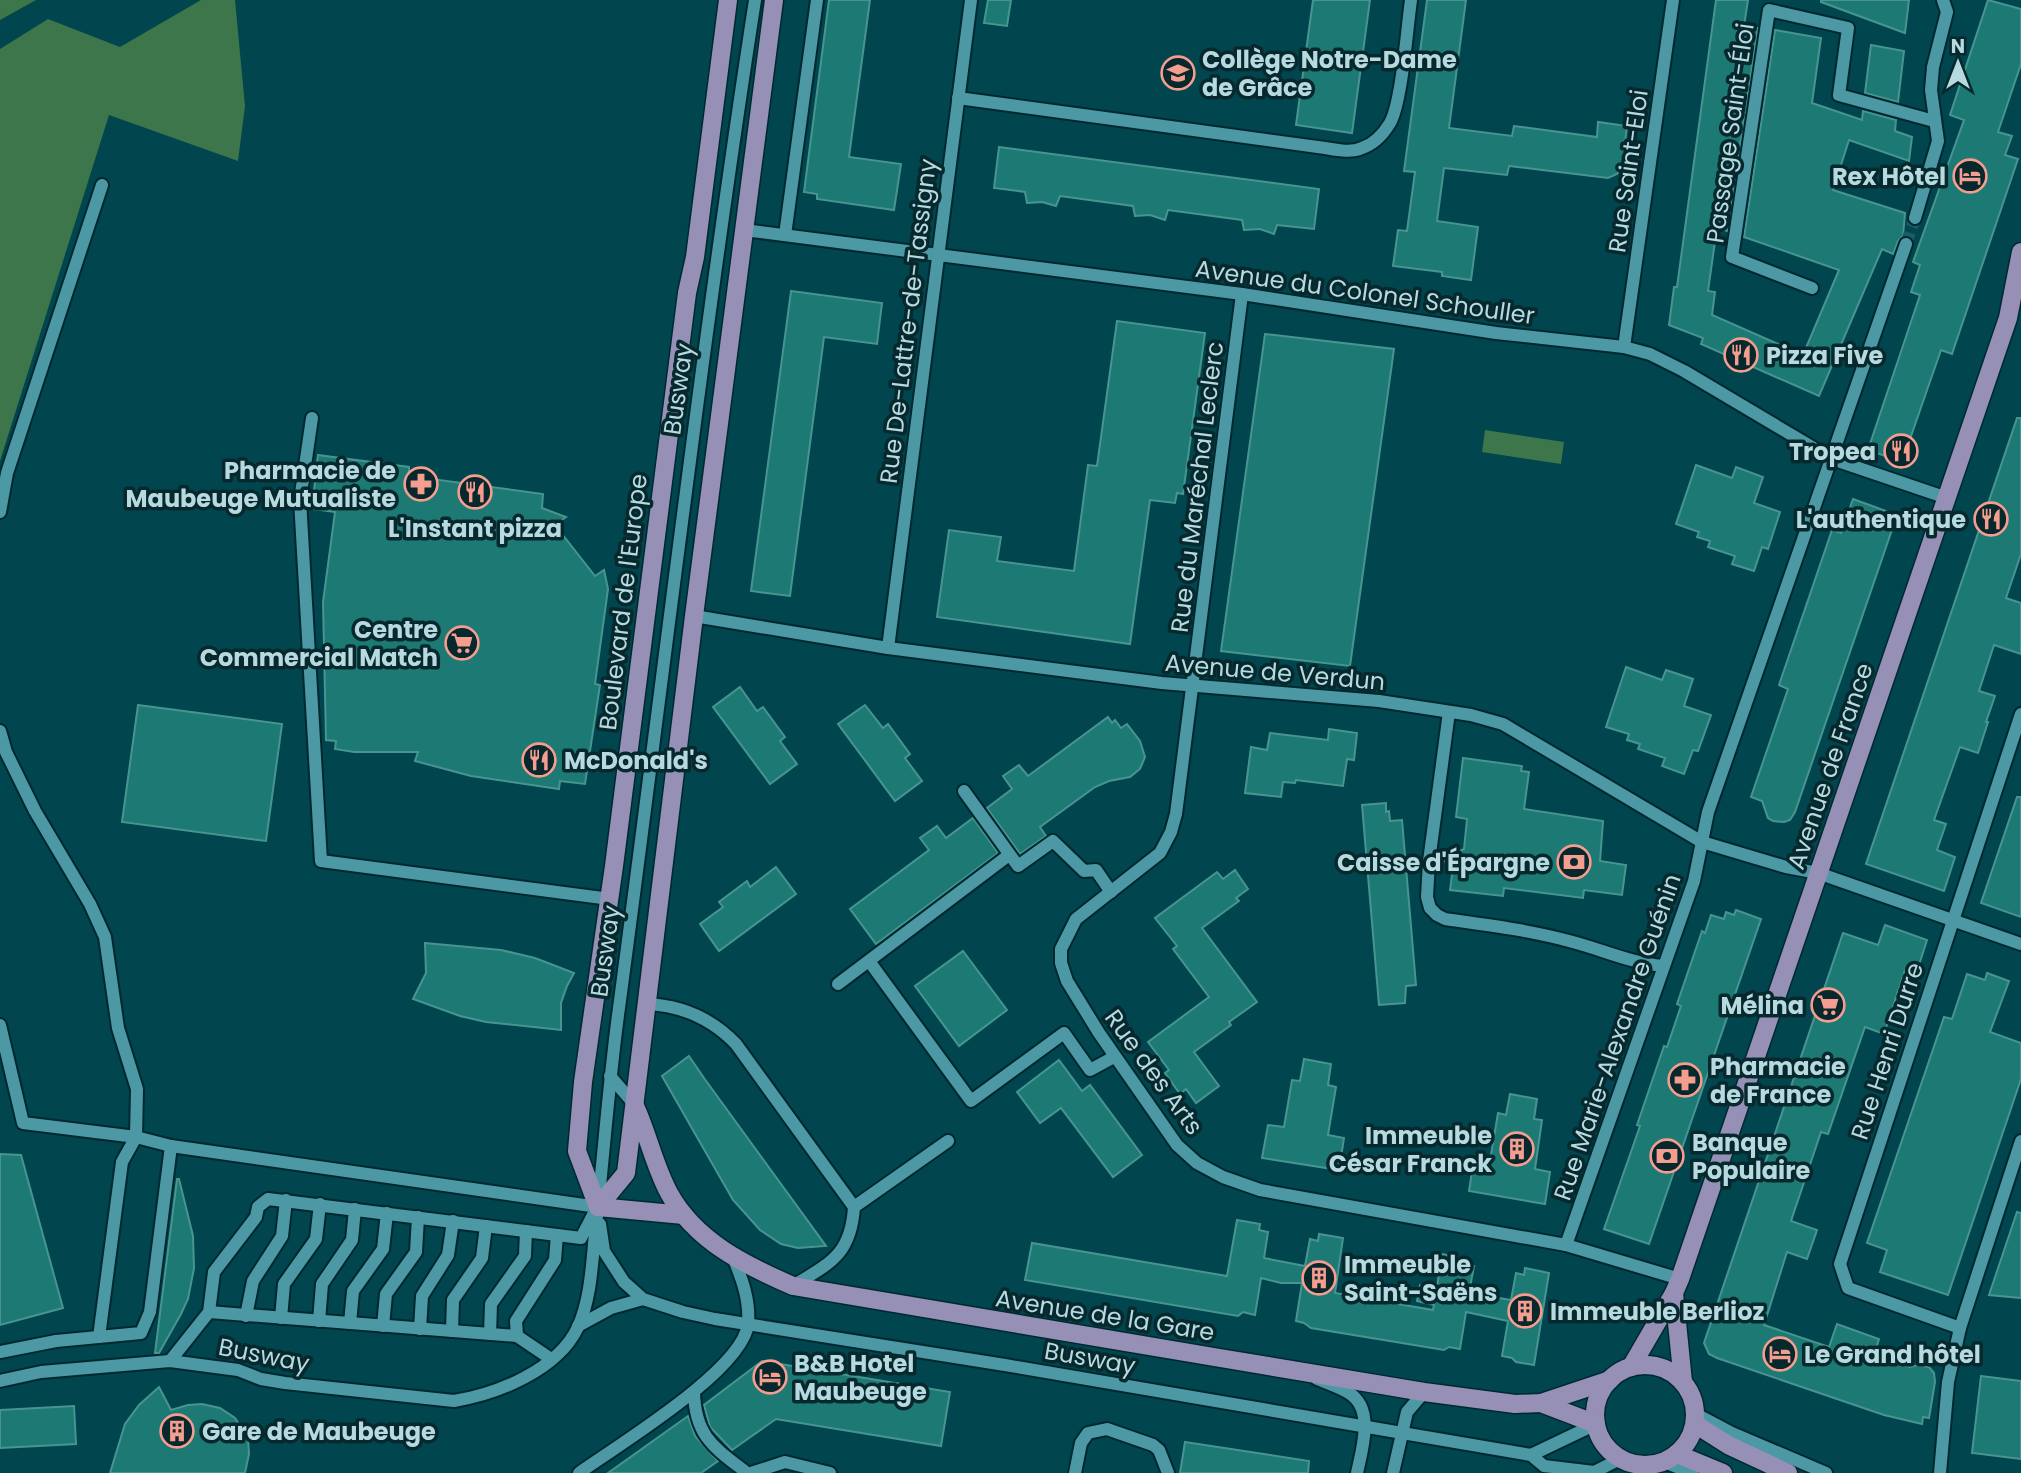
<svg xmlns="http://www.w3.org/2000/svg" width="2021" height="1473" font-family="Poppins,sans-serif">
<rect width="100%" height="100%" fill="#01454e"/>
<g fill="#3c764a">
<polygon points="0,0 36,0 0,20"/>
<polygon points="201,0 235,0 245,106 238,161 109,115 0,461 0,49 48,19 120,47"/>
<polygon points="1485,430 1564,442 1561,464 1482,452"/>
</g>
<g fill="#1d7974" stroke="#489590" stroke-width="2">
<polygon points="829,0 870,0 849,157 901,164 894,210 817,199 817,194 804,192"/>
<polygon points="988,0 1011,0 1007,26 984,23"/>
<polygon points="1313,0 1370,0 1352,133 1296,125"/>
<polygon points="1427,0 1466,0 1449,128 1512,136 1514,126 1597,137 1598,122 1627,126 1622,167 1617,174 1608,178 1509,166 1507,175 1444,168 1437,221 1478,227 1471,280 1442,276 1442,272 1393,266 1398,230 1407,231 1415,172 1404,171"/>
<polygon points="1716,0 1748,0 1744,26 1758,28 1727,231 1717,227 1708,291 1715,292 1712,315 1803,355 1839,270 1744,237 1775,30 1821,38 1812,103 1862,120 1863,111 1896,120 1895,131 1912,137 1909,161 1849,140 1833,190 1905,213 1903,236 1898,241 1893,254 1882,249 1819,396 1701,344 1703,338 1669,325 1674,287 1677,287"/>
<polygon points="1821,0 1909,0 1905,33 1821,2"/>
<polygon points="1988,0 2021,9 2021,64 1998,132 2012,136 2005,155 2018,159 1952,354 1941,350 1902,462 1868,450 1920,295 1911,292 1920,265 1913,262 1964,120 1950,115"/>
<polygon points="1871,45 1904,51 1898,102 1865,93"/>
<polygon points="999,147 1319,189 1314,229 1277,225 1274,234 1260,229 1244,230 1242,220 1168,210 1165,220 1150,215 1135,216 1133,206 1060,196 1056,206 1042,202 1027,203 1025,192 994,188"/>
<polygon points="791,291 882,303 877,344 824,337 790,596 751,591"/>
<polygon points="1117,321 1205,333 1183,494 1177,493 1175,503 1150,500 1130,644 937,617 949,530 1001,537 997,561 1074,571 1088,465 1097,466"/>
<polygon points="1265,334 1394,349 1350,666 1221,651"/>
<polygon points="2017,418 2021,418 2021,554 2006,598 2021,603 2021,654 1994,645 1979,691 1995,696 1986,722 1988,722 1978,753 1960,747 1934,820 1946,824 1937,850 1955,857 1944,891 1866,864"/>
<polygon points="318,455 409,467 409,476 543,494 542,508 566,517 555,525 595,576 604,570 608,589 595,684 600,685 585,784 560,781 559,789 471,776 415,761 418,752 354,752 335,749 336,741 326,740 323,602 335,512 312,509"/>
<polygon points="1696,465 1732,478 1736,467 1763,477 1754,503 1780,512 1768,549 1762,547 1754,571 1732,564 1735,556 1708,547 1710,541 1697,537 1699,532 1676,524"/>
<polygon points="1853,499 1897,515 1795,812 1790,820 1784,822 1773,821 1768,818 1762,801 1751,797 1788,689 1779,685 1832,530 1841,533"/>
<polygon points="1626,667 1662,680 1666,670 1693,679 1684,706 1711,715 1698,751 1693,750 1684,774 1662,766 1665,758 1638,749 1640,744 1627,740 1629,734 1606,727"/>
<polygon points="740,687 757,711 763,707 785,737 780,741 797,764 770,784 713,707"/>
<polygon points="138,705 282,724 266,841 122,822"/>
<polygon points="865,705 883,728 888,724 910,754 905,758 922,781 895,801 838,724"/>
<polygon points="1108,717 1112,723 1115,720 1121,728 1127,724 1140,741 1145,757 1140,769 1130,777 1109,781 1095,787 1040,827 1046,836 1020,854 987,808 1012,789 1003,776 1019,765 1028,776"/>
<polygon points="1329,729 1357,733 1354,760 1347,759 1343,786 1296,780 1295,783 1283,782 1281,797 1245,793 1251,747 1267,750 1270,733 1328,740"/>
<polygon points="1463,758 1522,766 1521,771 1529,772 1524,809 1603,821 1600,861 1626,865 1622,895 1584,890 1583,898 1504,888 1503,896 1450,890 1452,875 1444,859 1464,849 1467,819 1456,817"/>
<polygon points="2017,797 2021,797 2021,917 1981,903"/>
<polygon points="1386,803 1386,812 1389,811 1390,821 1402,820 1416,985 1406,986 1405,1003 1379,1005 1362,805"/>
<polygon points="973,818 998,853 876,944 850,909 929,850 920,838 937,826 946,838"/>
<polygon points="776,867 796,894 719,951 700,924 723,907 719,902 747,881 750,887"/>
<polygon points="1235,870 1248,889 1236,898 1239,901 1202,928 1257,1002 1229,1022 1231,1025 1194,1052 1219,1086 1196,1103 1186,1089 1180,1094 1165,1073 1169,1070 1148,1042 1209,997 1173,949 1177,946 1155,918 1217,872 1223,879"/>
<polygon points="1736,910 1761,919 1649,1244 1604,1229 1640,1126 1637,1125 1664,1046 1667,1047 1681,1006 1677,1004 1702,931 1705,933 1711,915 1724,919 1726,912 1734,915"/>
<polygon points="1885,925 1927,940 1916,974 1905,970 1884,1034 1865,1027 1828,1134 1821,1132 1791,1221 1817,1230 1807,1259 1787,1252 1764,1325 1829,1347 1837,1324 1879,1339 1874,1355 1910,1367 1918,1365 1929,1367 1934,1373 1935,1382 1929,1418 1923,1417 1922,1424 1884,1415 1717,1358 1709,1354 1704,1343 1843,933 1878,945"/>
<polygon points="425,943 501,950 535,958 574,973 567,986 561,1003 561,1030 486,1022 460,1016 413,999 426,973"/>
<polygon points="963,951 1007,1010 959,1046 915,986"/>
<polygon points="1987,973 2009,981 1990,1032 2021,1043 2021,1079 1948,1295 1880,1272 1887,1250 1867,1243 1944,1017 1952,1019 1967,974 1985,980"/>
<polygon points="689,1056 704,1078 826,1246 798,1248 781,1244 760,1230 733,1200 662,1076"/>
<polygon points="1304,1059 1331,1064 1328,1085 1336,1087 1328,1135 1344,1138 1339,1170 1262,1158 1268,1125 1284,1127 1292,1080 1300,1081"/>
<polygon points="1059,1060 1082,1091 1090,1085 1142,1155 1113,1177 1061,1108 1040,1123 1017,1092"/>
<polygon points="1510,1094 1537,1099 1534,1119 1542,1120 1535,1169 1550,1172 1545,1204 1469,1191 1474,1159 1490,1161 1498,1113 1506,1115"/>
<polygon points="0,1154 21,1155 63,1308 0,1325"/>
<polygon points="177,1179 179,1179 193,1236 194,1268 188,1299 181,1314 159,1353 155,1353"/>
<polygon points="2017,1212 2021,1213 2021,1298 1989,1295"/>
<polygon points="1237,1220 1260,1224 1259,1230 1268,1232 1264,1258 1305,1266 1310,1239 1318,1241 1319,1234 1343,1238 1335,1293 1433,1310 1434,1305 1417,1301 1420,1285 1437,1287 1442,1254 1466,1259 1465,1264 1474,1266 1469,1293 1511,1300 1516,1273 1524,1275 1525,1268 1549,1273 1534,1365 1516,1362 1512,1358 1502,1356 1508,1321 1466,1312 1460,1349 1449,1347 1444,1350 1311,1328 1304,1323 1296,1321 1302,1283 1281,1283 1261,1278 1255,1315 1243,1312 1238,1316 1025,1280 1032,1243 1227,1276"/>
<polygon points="762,1361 950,1392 941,1446 776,1419 732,1450 710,1427 704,1405"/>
<polygon points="1981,1376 2021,1381 2021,1459 1972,1453"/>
<polygon points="159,1387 171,1410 188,1405 202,1404 220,1408 235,1418 248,1439 249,1454 245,1473 110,1473 125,1424 139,1405"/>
<polygon points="74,1406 76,1444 0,1448 0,1410"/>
<polygon points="688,1416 695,1436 718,1461 701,1473 608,1473"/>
<polygon points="1185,1442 1309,1461 1308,1473 1180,1473"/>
</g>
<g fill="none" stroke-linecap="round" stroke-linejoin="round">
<polyline stroke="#1c5b64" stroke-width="12" stroke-dasharray="12 6" stroke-linecap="butt" points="1906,244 1915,218"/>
<defs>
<g id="minor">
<path d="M958 98 1325 148C1337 150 1351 153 1362 148 1374 144 1384 133 1390 123 1402 102 1407 27 1411 0"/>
<polyline points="1915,218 1938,141 1931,90 1933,67 1947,12 1943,0"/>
<polyline points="744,230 1242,294 1496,333 1624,347 1650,354 1684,371 1832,459 1947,498"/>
<polyline points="785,235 817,0"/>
<polyline points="1812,288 1732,257 1769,10 1848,28 1839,95 1934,121"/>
<polyline points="1242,294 1176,814 1171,832 1160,853 1076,919 1061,949 1061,963 1067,981 1099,1033 1177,1145 1197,1163 1223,1177 1260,1190 1566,1245 1680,1279"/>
<polyline points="1624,347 1673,0"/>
<polyline points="312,418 300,500 321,861 610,899"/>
<polyline points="0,512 7,473 102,185"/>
<polyline points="694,616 888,648 1162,683 1379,701 1471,715 1503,724 1702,842 1786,867 1818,873 2021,944"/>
<polyline points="888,648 971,0"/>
<path d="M1449 712 1429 861 1427 897 1430 908 1437 915 1445 919C1487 925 1528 930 1569 941 1601 949 1630 963 1663 966"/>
<polyline points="0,731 6,752 35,811 90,904 105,937 118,1028 137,1089 136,1137 122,1162 99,1337"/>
<polyline points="964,791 1018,866 1053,841 1084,871 1096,870 1111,892"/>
<polyline points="869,961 971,1101 1064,1033 1090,1070 1114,1057"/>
<polyline points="838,984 1009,855"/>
<path d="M645 1004C680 1005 711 1018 736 1044L854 1207C851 1255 830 1263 793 1286"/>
<polyline points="0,1025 23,1123 136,1137 171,1146 598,1207"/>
<polyline points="610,1076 635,1105"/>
<polyline points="854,1207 948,1141"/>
<polyline points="600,1224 604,1251 624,1282 643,1299 683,1312 715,1319 1005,1365 1531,1455 1544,1466 1594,1472 1620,1459"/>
<polyline points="1566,1245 1694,881 1708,812 1906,244"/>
<polyline points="209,1312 517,1336 551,1359"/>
<polyline points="246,1316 253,1281 282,1236 286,1200"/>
<polyline points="281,1318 284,1284 316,1239 320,1204"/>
<polyline points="319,1321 322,1284 352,1240 355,1209"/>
<polyline points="350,1323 353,1291 383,1249 387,1213"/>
<polyline points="383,1326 386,1294 416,1252 418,1217"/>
<polyline points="578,1326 611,1308 643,1299"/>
<polyline points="1960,1328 1848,1288 1840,1264 2021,714"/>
<polyline points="420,1329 422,1296 448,1255 453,1221"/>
<polyline points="452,1331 453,1300 482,1258 486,1226"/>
<polyline points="490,1334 491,1304 525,1256 526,1231"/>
<polyline points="517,1336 516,1321 555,1260 557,1235"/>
<polyline points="0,1352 56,1341 141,1333 150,1312 171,1146"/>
<polyline points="170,1361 209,1312 214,1272 256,1217 258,1207 268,1199 581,1238 594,1213"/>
<path d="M1317 1379C1327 1383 1339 1387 1349 1393 1375 1409 1362 1449 1357 1473"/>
<path d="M0 1381 41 1372 170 1361 238 1370 261 1379 285 1383 454 1401C497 1394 558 1370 578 1327 592 1296 592 1258 596 1224 604 1152 609 1080 619 1008 664 672 703 335 755 0"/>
<path d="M694 1392C695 1437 715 1448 747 1473"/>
<polyline points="1696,1414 1732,1433 1826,1473"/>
<polyline points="1531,1455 1596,1424"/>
<polyline points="1664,1462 1692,1473"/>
<path d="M579 1473C618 1445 743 1370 748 1324 750 1300 742 1279 733 1257"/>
<polyline points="751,1473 785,1462 830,1473"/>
<polyline points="1075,1473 1081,1443 1088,1433 1107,1429 1153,1445 1159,1450 1168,1473"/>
<polyline points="1393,1473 1407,1412 1424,1392"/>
<polyline points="1642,1473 1644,1466"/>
<polyline points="1940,1473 1948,1382 1960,1328 2021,1141"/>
</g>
<g id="major">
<path d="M635 1106C648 1134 654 1165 669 1193 695 1241 745 1265 793 1286L1220 1358 1424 1392 1515 1404 1541 1403 1610 1380"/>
<polyline points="598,1207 626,1173 694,616 774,0"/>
<polyline points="598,1207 577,1151 583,1082 614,866 687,293 695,257 728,0"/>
<polyline points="598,1207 684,1215"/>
<polyline points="1674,1293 1683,1382"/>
<circle cx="1645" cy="1415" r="50"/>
<polyline points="1631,1367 1674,1293 1680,1279 2008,318 2021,252"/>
<polyline points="1541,1403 1596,1424"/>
<polyline points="1695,1424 1728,1445 1788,1473"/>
<polyline points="1677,1454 1723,1473"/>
</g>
</defs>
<use href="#minor" stroke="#00292f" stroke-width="16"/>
<use href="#major" stroke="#00292f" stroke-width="21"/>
<use href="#minor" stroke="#4d98a5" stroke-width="12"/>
<use href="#major" stroke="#9690b6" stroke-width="18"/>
</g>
<defs>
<symbol id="school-ring" viewBox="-11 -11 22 22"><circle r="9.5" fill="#07282d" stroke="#f59d8e" stroke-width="1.5"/><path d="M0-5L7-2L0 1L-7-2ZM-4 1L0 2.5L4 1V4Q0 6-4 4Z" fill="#f59d8e"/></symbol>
<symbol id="hotel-ring" viewBox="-11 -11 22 22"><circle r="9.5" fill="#07282d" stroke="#f59d8e" stroke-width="1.5"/><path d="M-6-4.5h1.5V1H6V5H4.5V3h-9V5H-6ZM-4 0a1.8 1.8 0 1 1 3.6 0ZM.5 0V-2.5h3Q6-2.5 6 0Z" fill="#f59d8e"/></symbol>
<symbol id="restaurant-ring" viewBox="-11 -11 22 22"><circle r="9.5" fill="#07282d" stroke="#f59d8e" stroke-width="1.5"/><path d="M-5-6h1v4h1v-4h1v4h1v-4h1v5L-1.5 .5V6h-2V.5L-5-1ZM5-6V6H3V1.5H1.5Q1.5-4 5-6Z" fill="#f59d8e"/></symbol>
<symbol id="pharmacy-ring" viewBox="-11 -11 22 22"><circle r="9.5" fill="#07282d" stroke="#f59d8e" stroke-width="1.5"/><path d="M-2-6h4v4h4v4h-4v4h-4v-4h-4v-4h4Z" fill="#f59d8e"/></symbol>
<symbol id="supermarket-ring" viewBox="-11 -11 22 22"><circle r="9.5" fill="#07282d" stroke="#f59d8e" stroke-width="1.5"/><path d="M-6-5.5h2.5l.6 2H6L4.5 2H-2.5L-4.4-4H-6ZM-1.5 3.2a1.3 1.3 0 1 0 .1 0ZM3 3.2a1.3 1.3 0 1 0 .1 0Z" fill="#f59d8e"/></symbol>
<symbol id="bank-ring" viewBox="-11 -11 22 22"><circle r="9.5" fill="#07282d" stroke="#f59d8e" stroke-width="1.5"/><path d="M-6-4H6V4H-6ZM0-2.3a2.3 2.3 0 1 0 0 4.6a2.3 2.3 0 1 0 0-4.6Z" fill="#f59d8e"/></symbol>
<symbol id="building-ring" viewBox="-11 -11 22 22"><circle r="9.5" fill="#07282d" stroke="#f59d8e" stroke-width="1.5"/><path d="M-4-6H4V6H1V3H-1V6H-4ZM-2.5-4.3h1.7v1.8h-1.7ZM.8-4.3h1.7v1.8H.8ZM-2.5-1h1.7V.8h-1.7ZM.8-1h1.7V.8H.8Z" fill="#f59d8e"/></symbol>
</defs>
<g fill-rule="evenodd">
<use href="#school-ring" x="1159" y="54" width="38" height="38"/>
<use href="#hotel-ring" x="1951" y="157" width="38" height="38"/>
<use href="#restaurant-ring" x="1722" y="336" width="38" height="38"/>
<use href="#restaurant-ring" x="1882" y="432" width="38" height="38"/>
<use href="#pharmacy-ring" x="402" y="465" width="38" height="38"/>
<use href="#restaurant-ring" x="456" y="473" width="38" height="38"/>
<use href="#restaurant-ring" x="1972" y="500" width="38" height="38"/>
<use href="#supermarket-ring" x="443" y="624" width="38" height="38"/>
<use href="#restaurant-ring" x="520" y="741" width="38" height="38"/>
<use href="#bank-ring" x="1555" y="843" width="38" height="38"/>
<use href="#supermarket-ring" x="1809" y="986" width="38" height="38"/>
<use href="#pharmacy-ring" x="1666" y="1061" width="38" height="38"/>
<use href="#building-ring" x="1498" y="1130" width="38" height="38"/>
<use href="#bank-ring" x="1648" y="1137" width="38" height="38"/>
<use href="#building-ring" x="1300" y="1259" width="38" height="38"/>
<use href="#building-ring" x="1506" y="1292" width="38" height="38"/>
<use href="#hotel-ring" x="1761" y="1335" width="38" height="38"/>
<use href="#hotel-ring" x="751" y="1358" width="38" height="38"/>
<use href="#building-ring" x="158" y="1412" width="38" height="38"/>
</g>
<g text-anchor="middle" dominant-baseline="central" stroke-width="7" stroke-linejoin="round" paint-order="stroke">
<g font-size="24" font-weight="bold" fill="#b6dae0" stroke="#07282d" text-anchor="start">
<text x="1202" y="59">Collège Notre-Dame<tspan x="1202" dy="28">de Grâce</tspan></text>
<text x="1946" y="176" text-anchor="end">Rex Hôtel</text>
<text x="1766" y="355">Pizza Five</text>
<text x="1876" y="451" text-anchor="end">Tropea</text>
<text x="396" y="470" text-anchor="end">Pharmacie de<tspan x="396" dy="28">Maubeuge Mutualiste</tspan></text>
<text x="1966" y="519" text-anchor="end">L'authentique</text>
<text x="475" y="528" text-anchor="middle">L'Instant pizza</text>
<text x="438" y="629" text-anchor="end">Centre<tspan x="438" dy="28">Commercial Match</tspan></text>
<text x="564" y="760">McDonald's</text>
<text x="1550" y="862" text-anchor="end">Caisse d'Épargne</text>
<text x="1804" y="1005" text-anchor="end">Mélina</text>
<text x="1710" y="1066">Pharmacie<tspan x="1710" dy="28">de France</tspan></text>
<text x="1492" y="1135" text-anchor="end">Immeuble<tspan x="1492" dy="28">César Franck</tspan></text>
<text x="1692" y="1142">Banque<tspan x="1692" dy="28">Populaire</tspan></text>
<text x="1344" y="1264">Immeuble<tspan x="1344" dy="28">Saint-Saëns</tspan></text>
<text x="1550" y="1311">Immeuble Berlioz</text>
<text x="1804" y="1354">Le Grand hôtel</text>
<text x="794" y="1363">B&amp;B Hotel<tspan x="794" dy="28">Maubeuge</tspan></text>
<text x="202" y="1431">Gare de Maubeuge</text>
</g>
<g font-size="24" fill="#b6dae0" stroke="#07282d">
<text transform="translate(1730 133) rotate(-82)">Passage Saint-Éloi</text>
<text transform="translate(1628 171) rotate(-82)">Rue Saint-Eloi</text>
<text transform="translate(1365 292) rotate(8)">Avenue du Colonel Schouller</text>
<text transform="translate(908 321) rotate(-83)">Rue De-Lattre-de-Tassigny</text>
<text transform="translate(678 389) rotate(-82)">Busway</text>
<text transform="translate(1197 487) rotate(-83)">Rue du Maréchal Leclerc</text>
<text transform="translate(623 602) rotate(-83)">Boulevard de l'Europe</text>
<text transform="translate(1275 672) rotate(5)">Avenue de Verdun</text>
<text transform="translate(1830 766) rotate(-71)">Avenue de France</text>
<text transform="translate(605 951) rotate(-82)">Busway</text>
<text transform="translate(1617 1037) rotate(-71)">Rue Marie-Alexandre Guénin</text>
<text transform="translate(1887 1051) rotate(-72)">Rue Henri Durre</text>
<text transform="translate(1154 1072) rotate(54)">Rue des Arts</text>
<text transform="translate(1105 1315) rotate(9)">Avenue de la Gare</text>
<text transform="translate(264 1355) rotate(11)">Busway</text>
<text transform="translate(1090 1358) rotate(10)">Busway</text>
</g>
</g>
<g transform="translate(1958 63)" stroke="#07282d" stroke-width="5" paint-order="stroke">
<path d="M0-5L12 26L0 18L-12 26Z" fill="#b6dae0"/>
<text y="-10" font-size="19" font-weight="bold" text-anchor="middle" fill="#b6dae0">N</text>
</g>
</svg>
